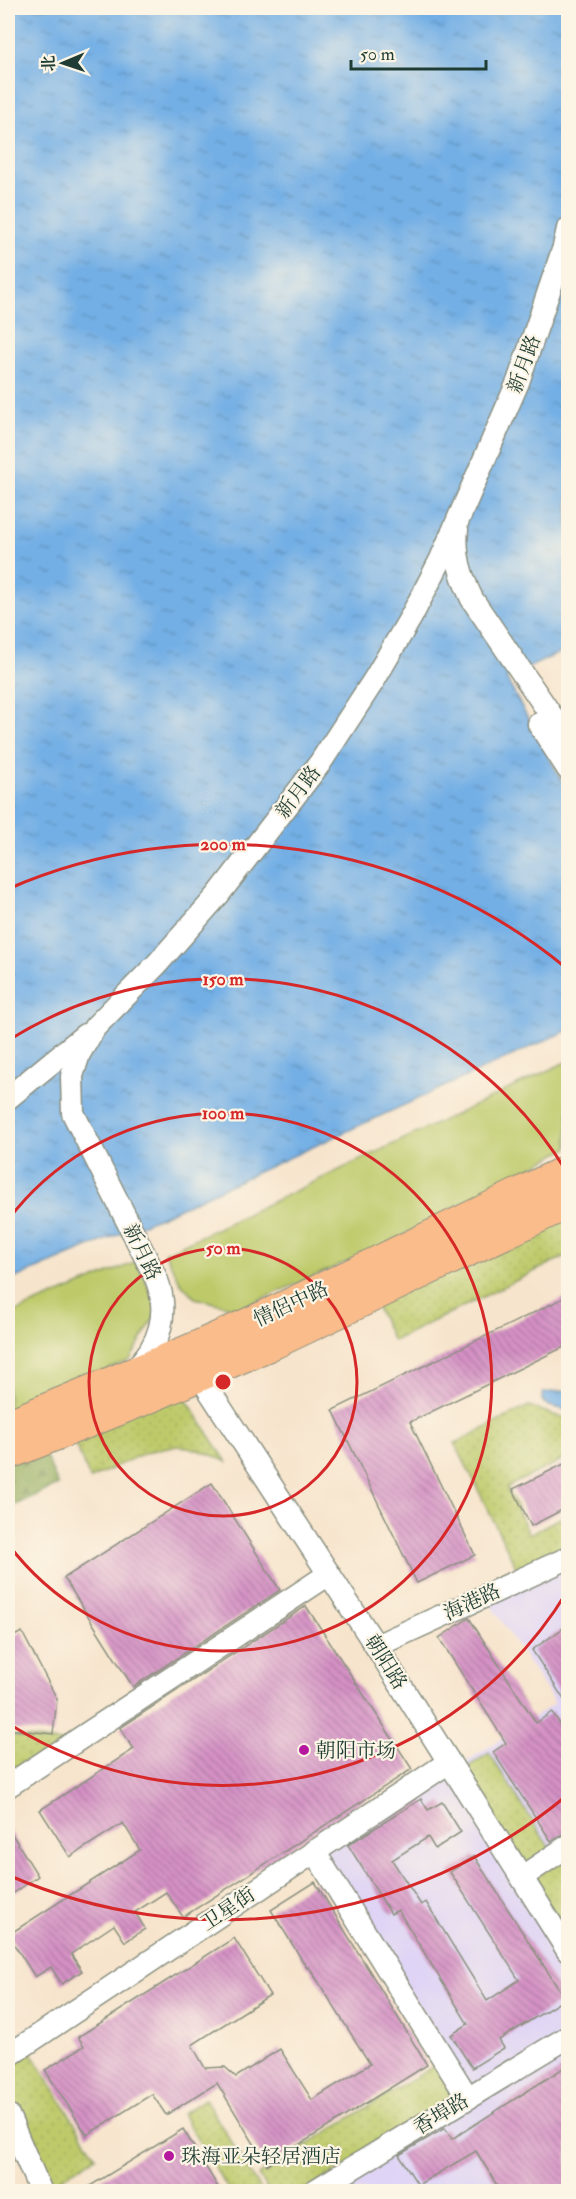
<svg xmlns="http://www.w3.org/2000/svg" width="576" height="2199" font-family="'IM FELL Double Pica','Noto Serif SC',serif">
<defs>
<pattern id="grass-dots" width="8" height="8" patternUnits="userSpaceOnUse" patternTransform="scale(1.5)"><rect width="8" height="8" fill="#beca6b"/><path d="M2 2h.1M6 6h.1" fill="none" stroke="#a3ae5d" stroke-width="1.8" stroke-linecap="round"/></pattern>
<pattern id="forest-firs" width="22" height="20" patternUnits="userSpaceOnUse" patternTransform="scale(1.5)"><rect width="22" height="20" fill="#96ae5f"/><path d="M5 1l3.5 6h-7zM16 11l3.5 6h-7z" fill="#7a8f4f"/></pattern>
<pattern id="water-ripples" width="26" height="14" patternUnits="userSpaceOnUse" patternTransform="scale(1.5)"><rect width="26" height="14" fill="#73afe5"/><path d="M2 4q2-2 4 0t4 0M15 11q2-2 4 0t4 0" fill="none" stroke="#5e90ba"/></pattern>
<pattern id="building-back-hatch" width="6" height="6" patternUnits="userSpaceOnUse" patternTransform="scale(1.5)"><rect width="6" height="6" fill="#d591c5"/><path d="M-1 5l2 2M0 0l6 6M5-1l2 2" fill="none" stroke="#ac78a1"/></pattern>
</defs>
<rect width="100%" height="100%" fill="#fcf5e5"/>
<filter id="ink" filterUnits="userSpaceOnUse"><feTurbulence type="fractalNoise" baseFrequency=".0167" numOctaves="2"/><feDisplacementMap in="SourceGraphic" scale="12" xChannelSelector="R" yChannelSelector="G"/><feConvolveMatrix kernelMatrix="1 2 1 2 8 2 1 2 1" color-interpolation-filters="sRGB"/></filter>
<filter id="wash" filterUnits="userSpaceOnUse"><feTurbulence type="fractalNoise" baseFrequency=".008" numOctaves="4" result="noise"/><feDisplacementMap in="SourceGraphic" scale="24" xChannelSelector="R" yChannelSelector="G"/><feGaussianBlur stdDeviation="1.35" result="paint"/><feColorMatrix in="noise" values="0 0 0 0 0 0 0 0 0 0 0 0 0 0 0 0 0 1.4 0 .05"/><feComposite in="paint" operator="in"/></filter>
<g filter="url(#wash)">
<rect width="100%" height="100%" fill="#f7e4cc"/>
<g fill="#dfd4f5">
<polygon points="568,1558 568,1845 522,1876 455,1769 555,1703 485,1596"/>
<polygon points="449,1763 568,1952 568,2036 472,2093 321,1848"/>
<polygon points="568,2038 568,2191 315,2192"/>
</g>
<g fill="url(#grass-dots)" stroke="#6e8450" stroke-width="1.5">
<polygon points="568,1209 568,1255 393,1341 374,1302"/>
<path d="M179 1388 227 1462C215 1456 201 1450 188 1447 155 1442 119 1466 90 1479L71 1434Z"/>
<polygon points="529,1406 568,1420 568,1457 507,1487 529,1534 568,1514 568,1551 519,1573 455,1443"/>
<polygon points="12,1736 67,1743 8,1780 8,1738"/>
<polygon points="489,1753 551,1850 568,1866 568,1941 460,1772"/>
<polygon points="29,2049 96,2157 45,2188 8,2103 8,2062"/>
<polygon points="445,2059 466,2093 304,2191 268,2191 258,2175"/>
<polygon points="205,2099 261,2191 229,2191 182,2114"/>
</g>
<polygon fill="url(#forest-firs)" stroke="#5a764a" stroke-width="1.5" points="43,1449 58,1485 8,1508 8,1463"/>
<g fill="#beca6b" stroke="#6e8450" stroke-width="1.5">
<polygon points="568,1061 568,1148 381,1247 239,1309 195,1298 180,1282 165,1253"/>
<polygon points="136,1262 159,1309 130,1360 8,1413 8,1315"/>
</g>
<g fill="url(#water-ripples)" stroke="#49768c" stroke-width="1.5">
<polygon points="8,8 568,8 568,649 506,678 568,792 568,1030 162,1216 8,1281"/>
<path d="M563 1391H568V1412C560 1405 548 1410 542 1400L543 1393Z"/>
</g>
<g id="blocks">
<g fill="url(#building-back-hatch)">
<polygon points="568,1296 568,1345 410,1422 475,1555 417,1583 333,1410"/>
<polygon points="568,1462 568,1507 531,1526 513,1489"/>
<polygon points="212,1483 280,1590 133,1687 64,1578"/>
<polygon points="306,1606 412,1769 183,1917 166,1892 135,1912 145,1929 125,1942 114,1925 71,1954 82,1971 62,1984 51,1967 35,1977 8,1935 140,1850 123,1823 70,1857 40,1810 134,1749 120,1728"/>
<polygon points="469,1618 536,1723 552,1712 568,1736 568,1833 561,1835 551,1841 493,1752 506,1743 439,1638"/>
<polygon points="568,1625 568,1706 532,1650"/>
<polygon points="22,1632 57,1699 53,1734 8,1729 8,1639"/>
<polygon points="421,1799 428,1810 442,1802 461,1832 435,1849 428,1837 392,1860 421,1905 426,1902 487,2001 519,1980 450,1872 474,1856 565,1999 499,2040 504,2048 472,2068 451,2035 468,2024 398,1910 391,1914 348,1845"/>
<polygon points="8,1828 38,1876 8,1897"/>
<polygon points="315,1882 427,2065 267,2165 217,2083 166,2115 152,2094 87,2135 45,2070 84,2046 78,2037 234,1938 270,1995 192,2045 205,2068 225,2067 236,2077 280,2049 312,2100 370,2064 309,1967 307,1968 271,1910"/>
<polygon points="568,2065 568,2192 501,2192 476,2151 418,2185 399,2155 445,2128 452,2139"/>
<polygon points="183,2129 221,2192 80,2192"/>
</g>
</g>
</g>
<g filter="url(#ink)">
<use href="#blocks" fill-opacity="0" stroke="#8b9080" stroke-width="1.5"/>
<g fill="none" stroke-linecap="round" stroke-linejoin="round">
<defs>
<g id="minor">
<path d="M457 529C454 555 461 576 472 599L568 740"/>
<polyline points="539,724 568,769"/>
<polyline points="8,1098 85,1035"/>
<path d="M133 1370C160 1347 170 1312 156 1278L73 1113 72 1076 79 1054 95 1027 157 964 218 895 320 763 374 680 411 617 441 559 518 382 564 247 568 229"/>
<polyline points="199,1375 376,1646 568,1951"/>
<polyline points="376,1646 568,1558"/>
<polyline points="8,1786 329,1574"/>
<polyline points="314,1851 468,2098"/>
<polyline points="522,1877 568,1846"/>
<polyline points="8,2056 449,1762"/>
<polyline points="8,2115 41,2192"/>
<polyline points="313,2192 568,2037"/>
</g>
<g id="highway">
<polyline points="8,1426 192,1350 263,1318 568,1171"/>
<polyline points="8,1453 148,1397 274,1342 568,1202"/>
</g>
</defs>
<use href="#minor" stroke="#8b9080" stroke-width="25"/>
<use href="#highway" stroke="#8b9080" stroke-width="35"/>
<use href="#minor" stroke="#fff" stroke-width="22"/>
<use href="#highway" stroke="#f9bc8a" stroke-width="33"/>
</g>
</g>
<g fill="none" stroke="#d62828" stroke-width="3">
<circle cx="223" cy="1382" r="134"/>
<path d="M8 1220A269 269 0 1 1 8 1544"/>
<path d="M568 1590A403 403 0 0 1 9 1724M9 1040A403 403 0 0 1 568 1174"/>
<path d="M565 1797A538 538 0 0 1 8 1875M8 889A538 538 0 0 1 565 967"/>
</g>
<g fill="#b5179e" stroke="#fcf5e5" stroke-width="2">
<circle cx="304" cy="1750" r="6"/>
<circle cx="169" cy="2156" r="6"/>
</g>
<g text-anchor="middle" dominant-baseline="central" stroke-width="4.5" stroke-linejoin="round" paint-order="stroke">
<g font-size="20" fill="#1f3d34" stroke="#fcf5e5">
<text transform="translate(524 364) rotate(-70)">新月路</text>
<text transform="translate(298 792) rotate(-53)">新月路</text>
<text transform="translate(142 1252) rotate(64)">新月路</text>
<text transform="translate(291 1304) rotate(-25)">情侶中路</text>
<text transform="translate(472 1602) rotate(-25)">海港路</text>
<text transform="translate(386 1662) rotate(58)">朝阳路</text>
<text transform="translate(228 1909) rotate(-34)">卫星街</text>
<text transform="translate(441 2114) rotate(-31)">香埠路</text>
</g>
<g font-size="20" fill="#1f3d34" stroke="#fcf5e5" text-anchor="start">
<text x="316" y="1750">朝阳市场</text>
<text x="181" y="2156">珠海亚朵轻居酒店</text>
</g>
</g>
<circle cx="223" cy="1382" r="9" fill="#d62828" stroke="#fcf5e5" stroke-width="3"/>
<g font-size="18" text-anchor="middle" font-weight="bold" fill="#d62828" stroke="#fcf5e5" stroke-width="4.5" stroke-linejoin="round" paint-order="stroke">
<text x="223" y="850">200 m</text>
<text x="223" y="985">150 m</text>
<text x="223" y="1119">100 m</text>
<text x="223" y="1254">50 m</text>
</g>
<rect width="576" height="2199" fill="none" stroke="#fcf5e5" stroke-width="30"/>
<g transform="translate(63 63) rotate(268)" stroke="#fcf5e5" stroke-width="4.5" paint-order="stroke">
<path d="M0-4.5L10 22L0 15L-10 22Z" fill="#1f3d34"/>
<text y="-9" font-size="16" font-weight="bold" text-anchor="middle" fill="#1f3d34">北</text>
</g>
<path d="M351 60v9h135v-9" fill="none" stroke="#1f3d34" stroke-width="3"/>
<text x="360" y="60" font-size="18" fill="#1f3d34" stroke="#fcf5e5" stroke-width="4.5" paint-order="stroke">50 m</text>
</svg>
